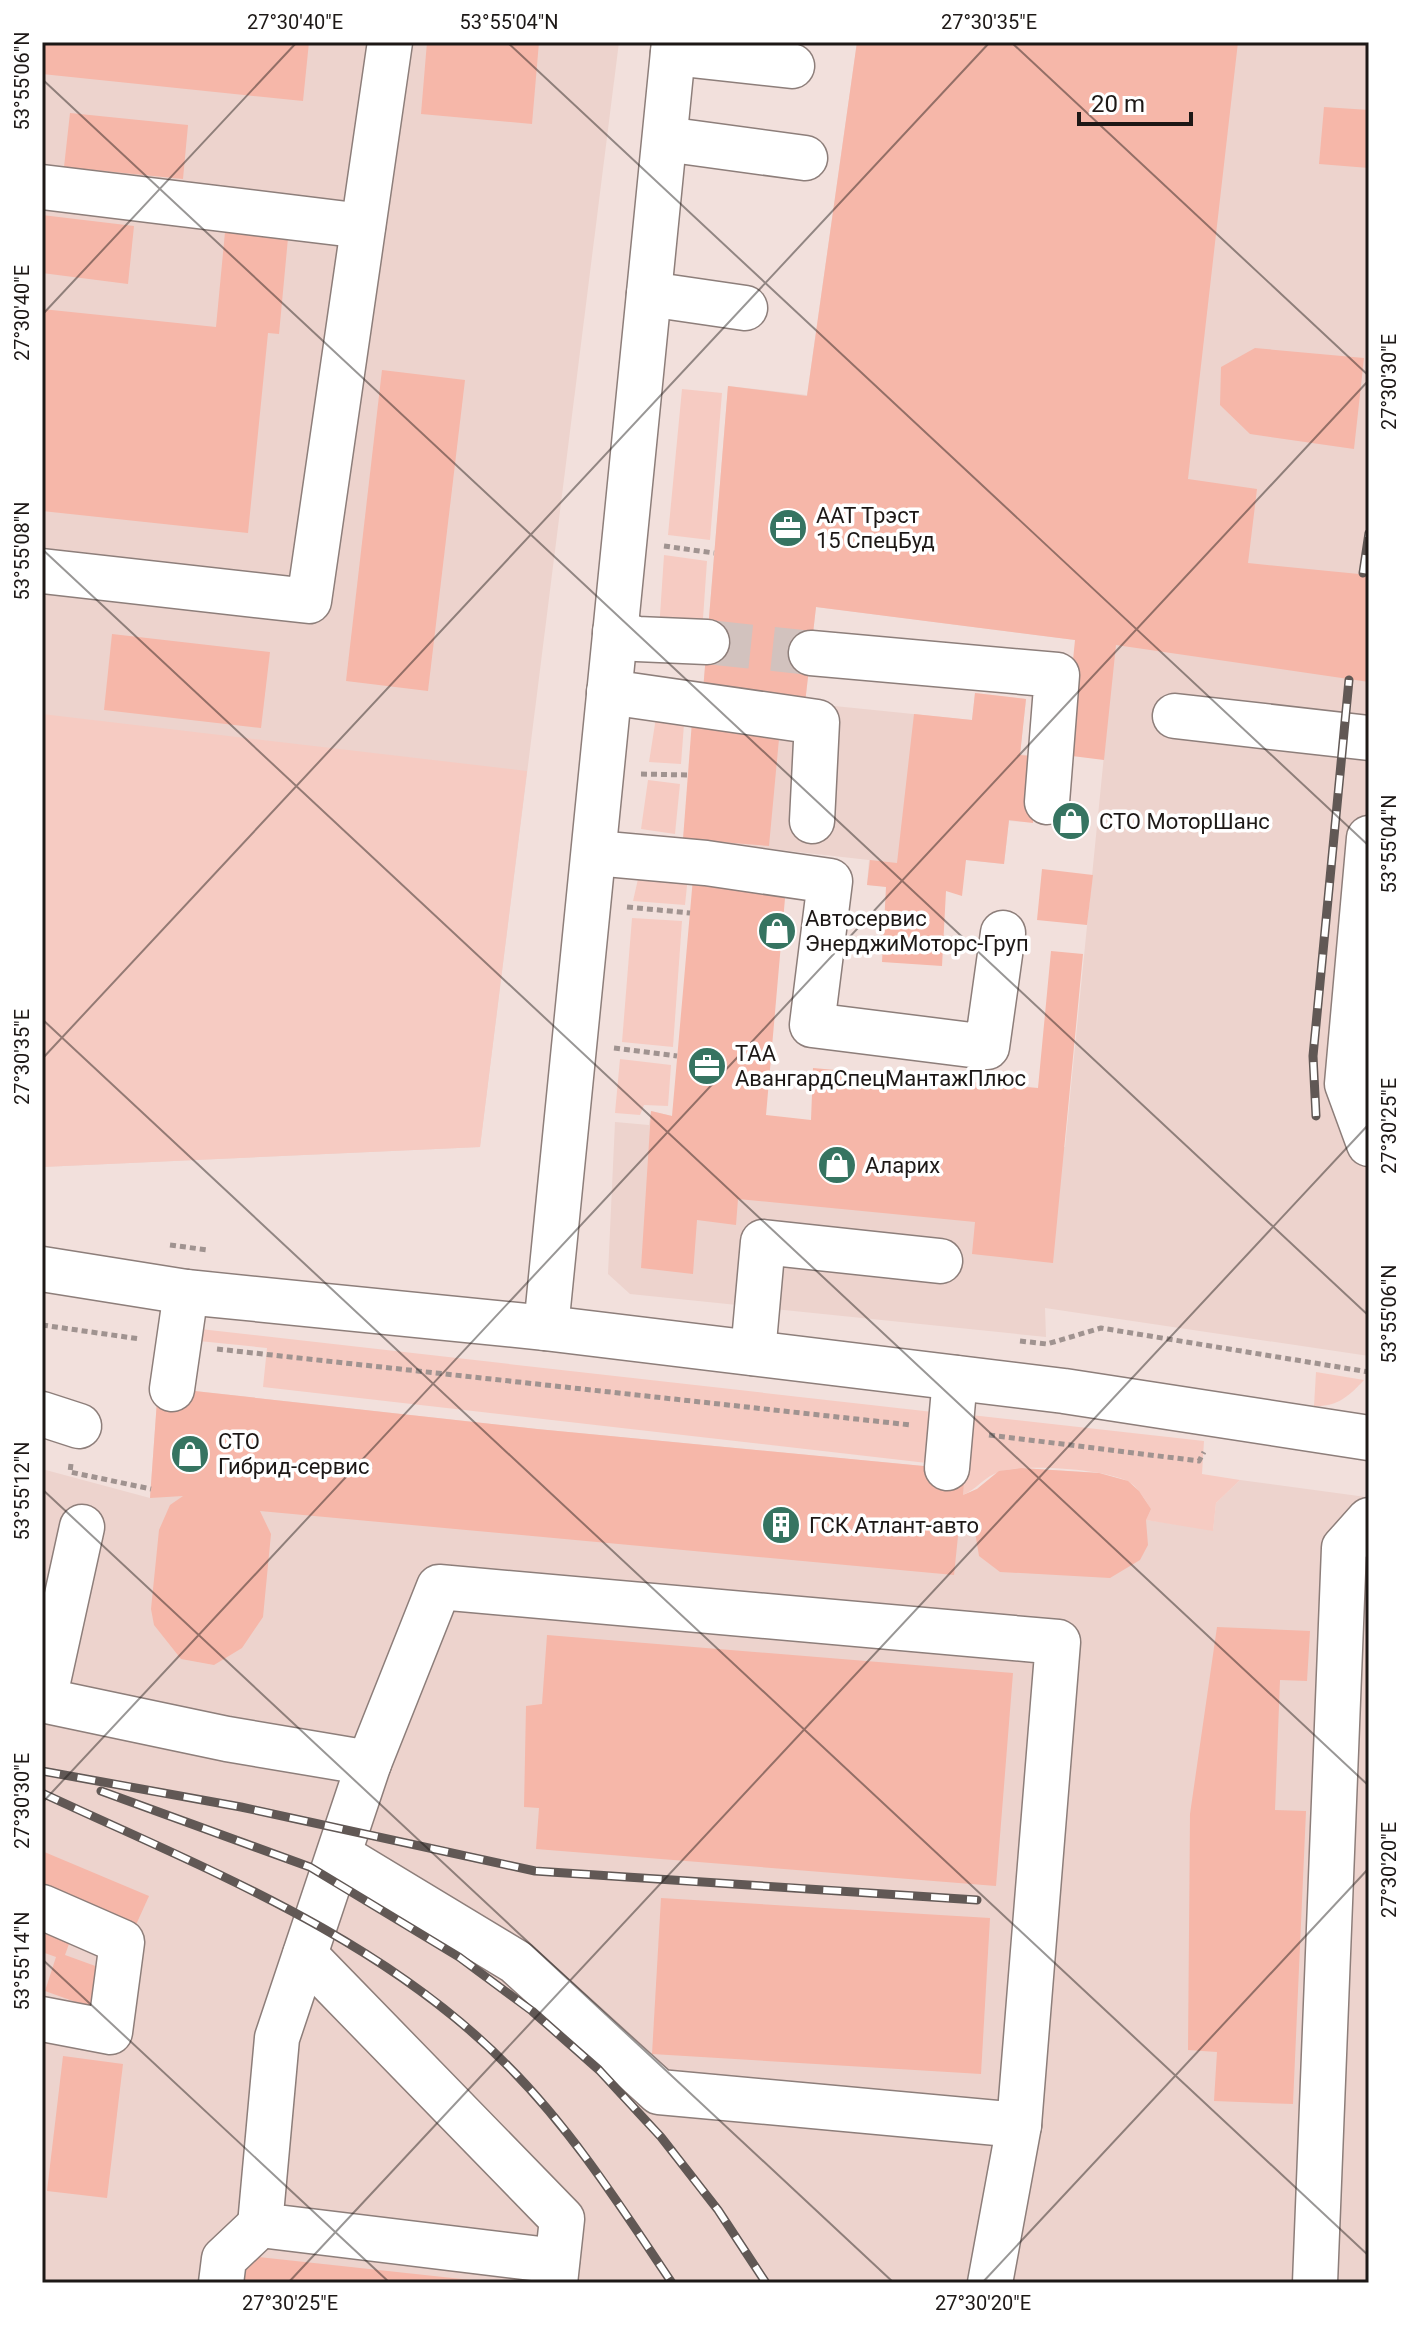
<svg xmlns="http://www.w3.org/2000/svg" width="1411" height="2325" font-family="Roboto,sans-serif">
<rect width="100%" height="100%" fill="#f2e0dc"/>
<g fill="#edd3cd">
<polygon points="42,42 619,42 480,1147 42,1167"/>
<polygon points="857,42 1369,42 1369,1356 1045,1308 1046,1337 630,1294 608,1274 615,1122 649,1125 651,1111 672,1116 1065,1147 1115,645 816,607 805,703 972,720 975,693 1026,699 1020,754 1039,757 1032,822 1009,821 1004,864 966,860 946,891 867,885 869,860 683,839 703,691 728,386 807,395"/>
<polygon points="158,1387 537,1429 965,1470 964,1495 977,1489 999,1471 1021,1468 1099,1473 1128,1481 1139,1491 1151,1509 1147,1520 1213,1530 1216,1503 1240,1480 1366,1497 1369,2283 42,2283 42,1469 150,1498"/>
</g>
<g fill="#f6cbc2">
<polygon points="682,389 722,393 710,540 668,535"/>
<polygon points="664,555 707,561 702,633 659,630"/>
<polygon points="657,711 685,711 681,764 649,762"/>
<polygon points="42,714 527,771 480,1147 42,1167"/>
<polygon points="648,780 680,784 675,834 641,829"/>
<polygon points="653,872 688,876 685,905 633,901 638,879"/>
<polygon points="632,918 682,921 673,1047 622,1042"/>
<polygon points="620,1059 671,1065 668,1106 644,1105 640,1115 615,1113"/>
<polygon points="200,1329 933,1412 927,1463 263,1387 267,1348 199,1341"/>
<path d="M1316 1372 1364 1380C1348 1397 1337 1407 1314 1406Z"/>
<path d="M971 1415 1204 1441 1202 1474 1240 1480 1216 1503 1213 1531 1146 1520 1151 1509C1144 1499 1138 1486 1127 1481 1105 1469 1022 1463 999 1472 985 1476 977 1489 963 1495Z"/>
</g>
<g fill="#f6b7a9">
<polygon points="42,42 309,42 303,101 42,74"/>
<polygon points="427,42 539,42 532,124 421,114"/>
<polygon points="857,42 1238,42 1188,479 1257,489 1248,563 1369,575 1369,682 1116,645 1104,760 1072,756 1077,701 1069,700 1075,640 816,607 805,703 703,691 728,386 807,396"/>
<polygon points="1324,107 1369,110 1369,168 1319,164"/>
<polygon points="70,113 188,125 183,179 64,167"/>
<polygon points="42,215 134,226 128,284 42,273"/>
<polygon points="225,232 288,238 279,334 268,333 248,533 42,511 42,309 216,327"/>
<polygon points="1255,348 1364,358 1354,449 1250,434 1220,405 1221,367"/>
<polygon points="382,370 465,380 428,691 346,681"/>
<polygon points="112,634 270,652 261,728 104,710"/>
<polygon points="975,693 1026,699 1020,755 1039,757 1033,823 1009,820 1004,864 966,860 962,896 946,891 942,966 882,962 886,887 867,885 870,860 897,863 914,714 972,720"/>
<polygon points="692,721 780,728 769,846 683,839"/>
<polygon points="1042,869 1093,875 1087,925 1037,920"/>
<polygon points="693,878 786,887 766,1115 811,1120 813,1068 1038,1088 1051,951 1083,954 1053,1263 972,1254 975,1222 738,1199 736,1225 697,1220 693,1274 641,1268 651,1111 672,1116"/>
<polygon points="158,1387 537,1429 965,1470 963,1495 977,1489 999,1471 1021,1468 1099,1473 1128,1481 1139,1491 1151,1509 1146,1520 1148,1545 1140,1560 1110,1578 1000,1572 979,1556 975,1532 958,1536 954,1575 260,1511 271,1534 263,1617 242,1648 214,1665 181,1659 154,1625 151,1609 159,1530 170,1505 183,1496 150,1498"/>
<polygon points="1217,1627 1310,1631 1307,1681 1280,1680 1275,1810 1306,1811 1293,2104 1214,2101 1217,2052 1188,2050 1190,1814"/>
<polygon points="547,1635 1013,1673 996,1886 536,1849 539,1808 524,1807 526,1706 542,1704"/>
<polygon points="42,1851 149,1896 130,1938 42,1895"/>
<polygon points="661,1898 990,1918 981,2074 652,2054"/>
<polygon points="42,1915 75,1927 65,1955 112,1972 98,2010 45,1991 56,1957 42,1952"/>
<polygon points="63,2056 123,2064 107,2198 47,2191"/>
<polygon points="232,2254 480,2281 480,2283 228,2283"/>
</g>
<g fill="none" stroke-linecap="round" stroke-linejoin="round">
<polyline stroke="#d2c2be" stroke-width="44" stroke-dasharray="44 22" stroke-linecap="butt" points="707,642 811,653"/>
<defs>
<g id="minor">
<polyline points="673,53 792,66"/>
<polyline points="665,139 805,158"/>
<polyline points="42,187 363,226"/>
<polyline points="649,294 745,308"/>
<polyline points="42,571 309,601 390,42"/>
<polyline points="615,632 637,639 707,642"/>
<polyline points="811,653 1057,675 1047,802"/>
<polyline points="609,692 817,722 812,821"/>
<polyline points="1175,716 1369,738"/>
<polyline points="1369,838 1347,1084 1369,1144"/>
<polyline points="595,853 706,863 830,881 812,1025 987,1047 1003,933"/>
<polyline points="42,1269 186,1292 546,1328 1064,1391 1369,1438"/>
<polyline points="546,1328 674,42"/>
<polyline points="753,1353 763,1242 940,1261"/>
<polyline points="172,1389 186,1292"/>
<polyline points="42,1414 79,1426"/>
<polyline points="947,1468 955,1378"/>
<polyline points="42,1700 227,1739 369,1763 277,2038 260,2225 557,2261"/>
<polyline points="44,1700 82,1527"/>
<polyline points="369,1763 439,1587 1058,1642 1019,2125 990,2283"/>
<polyline points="339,1855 516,1962 659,2092 1019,2125"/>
<polyline points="42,1907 122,1942 110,2032 42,2019"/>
<polyline points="305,1955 562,2219 555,2283"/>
<polyline points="221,2283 224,2259 260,2225"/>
<polyline points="1315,2283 1344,1548 1369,1520"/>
</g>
</defs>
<use href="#minor" stroke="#8d7e7a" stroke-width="47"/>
<g stroke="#a09390" stroke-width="5" stroke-dasharray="6 4" stroke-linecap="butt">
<polyline points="664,546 714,553"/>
<polyline points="641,774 688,775"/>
<polyline points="627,907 690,913"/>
<polyline points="614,1048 677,1056"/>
<polyline points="170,1245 208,1250"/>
<polyline points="42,1325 140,1339"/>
<polyline points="1020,1341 1047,1344 1101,1328 1369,1372"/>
<polyline points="217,1349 911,1425"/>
<polyline points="989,1435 1199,1461 1204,1452"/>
<polyline points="71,1464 70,1472 151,1489"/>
</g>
<use href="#minor" stroke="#fff" stroke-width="44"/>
<defs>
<g id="rail">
<polyline points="1363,573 1369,533"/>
<polyline points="1316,1116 1313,1056 1349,680"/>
<polyline points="42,1771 241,1807 535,1871 977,1900"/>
<polyline points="101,1791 310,1867 459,1957 532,2011 599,2070 661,2137 718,2210 766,2283"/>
<path d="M42 1793C203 1868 380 1936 507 2065 572 2130 621 2207 672 2283"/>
</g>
</defs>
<use href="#rail" stroke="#615855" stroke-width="9"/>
<use href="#rail" stroke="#fff" stroke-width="6" stroke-dasharray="18" stroke-linecap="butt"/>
</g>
<path fill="none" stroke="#1d1816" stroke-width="2" stroke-opacity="0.45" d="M507 42 1369 846M1011 42 1369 376M42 79 1369 1316M42 315 297 42M42 549 1369 1786M42 1019 1369 2256M42 1059 990 42M42 1489 894 2283M42 1803 1369 380M42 1959 390 2283M288 2283 1369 1124M982 2283 1369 1868"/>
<defs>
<symbol id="office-disc" viewBox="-11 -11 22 22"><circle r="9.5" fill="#367461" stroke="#fff"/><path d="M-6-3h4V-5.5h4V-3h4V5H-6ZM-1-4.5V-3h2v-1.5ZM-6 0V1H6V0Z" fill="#fff"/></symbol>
<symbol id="shop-disc" viewBox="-11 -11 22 22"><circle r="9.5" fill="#367461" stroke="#fff"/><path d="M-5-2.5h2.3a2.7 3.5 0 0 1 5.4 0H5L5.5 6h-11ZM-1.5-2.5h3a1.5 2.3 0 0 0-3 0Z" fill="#fff"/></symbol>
<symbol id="building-disc" viewBox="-11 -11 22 22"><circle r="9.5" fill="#367461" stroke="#fff"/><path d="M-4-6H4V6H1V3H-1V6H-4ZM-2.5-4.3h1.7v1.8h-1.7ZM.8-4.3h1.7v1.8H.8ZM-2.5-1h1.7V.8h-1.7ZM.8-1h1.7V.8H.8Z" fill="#fff"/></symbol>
</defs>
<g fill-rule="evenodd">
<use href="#office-disc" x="766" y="506" width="44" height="44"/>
<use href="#shop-disc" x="1049" y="799" width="44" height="44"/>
<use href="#shop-disc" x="755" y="909" width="44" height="44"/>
<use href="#office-disc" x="685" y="1044" width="44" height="44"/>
<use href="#shop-disc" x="815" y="1143" width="44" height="44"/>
<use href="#shop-disc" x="168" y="1432" width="44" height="44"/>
<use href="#building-disc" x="759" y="1503" width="44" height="44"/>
</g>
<g text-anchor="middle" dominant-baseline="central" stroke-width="7" stroke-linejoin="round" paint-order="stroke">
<g font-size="22" fill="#1d1816" stroke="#fff" text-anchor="start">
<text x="816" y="515">ААТ Трэст<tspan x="816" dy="25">15 СпецБуд</tspan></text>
<text x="1099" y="821">СТО МоторШанс</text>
<text x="805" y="918">Автосервис<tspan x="805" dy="25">ЭнерджиМоторс-Груп</tspan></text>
<text x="735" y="1053">ТАА<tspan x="735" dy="25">АвангардСпецМантажПлюс</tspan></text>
<text x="865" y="1165">Аларих</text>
<text x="218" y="1441">СТО<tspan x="218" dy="25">Гибрид-сервис</tspan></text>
<text x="809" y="1525">ГСК Атлант-авто</text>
</g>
</g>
<rect width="1411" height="2325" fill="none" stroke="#ffffff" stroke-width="88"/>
<path d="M1079 112v12h112v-12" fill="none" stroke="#1d1816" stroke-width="4"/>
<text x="1091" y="112" font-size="24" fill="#1d1816" stroke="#ffffff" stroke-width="6" paint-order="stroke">20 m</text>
<rect x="44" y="44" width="1323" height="2237" fill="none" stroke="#1d1816" stroke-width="3"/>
<g font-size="20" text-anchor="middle" fill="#1d1816">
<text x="295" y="29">27°30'40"E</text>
<text x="509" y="29">53°55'04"N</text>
<text x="989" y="29">27°30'35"E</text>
<text transform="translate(22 81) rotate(-90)" y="7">53°55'06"N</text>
<text transform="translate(22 313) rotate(-90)" y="7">27°30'40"E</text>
<text transform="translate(1389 382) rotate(-90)" y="7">27°30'30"E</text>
<text transform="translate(22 551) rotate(-90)" y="7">53°55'08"N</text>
<text transform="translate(1389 844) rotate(-90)" y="7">53°55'04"N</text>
<text transform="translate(22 1057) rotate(-90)" y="7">27°30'35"E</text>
<text transform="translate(1389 1126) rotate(-90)" y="7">27°30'25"E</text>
<text transform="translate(1389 1314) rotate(-90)" y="7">53°55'06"N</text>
<text transform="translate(22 1491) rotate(-90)" y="7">53°55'12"N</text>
<text transform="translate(22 1801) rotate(-90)" y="7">27°30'30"E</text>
<text transform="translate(1389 1870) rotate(-90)" y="7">27°30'20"E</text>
<text transform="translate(22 1961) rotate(-90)" y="7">53°55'14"N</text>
<text x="290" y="2310">27°30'25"E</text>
<text x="983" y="2310">27°30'20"E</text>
</g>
</svg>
